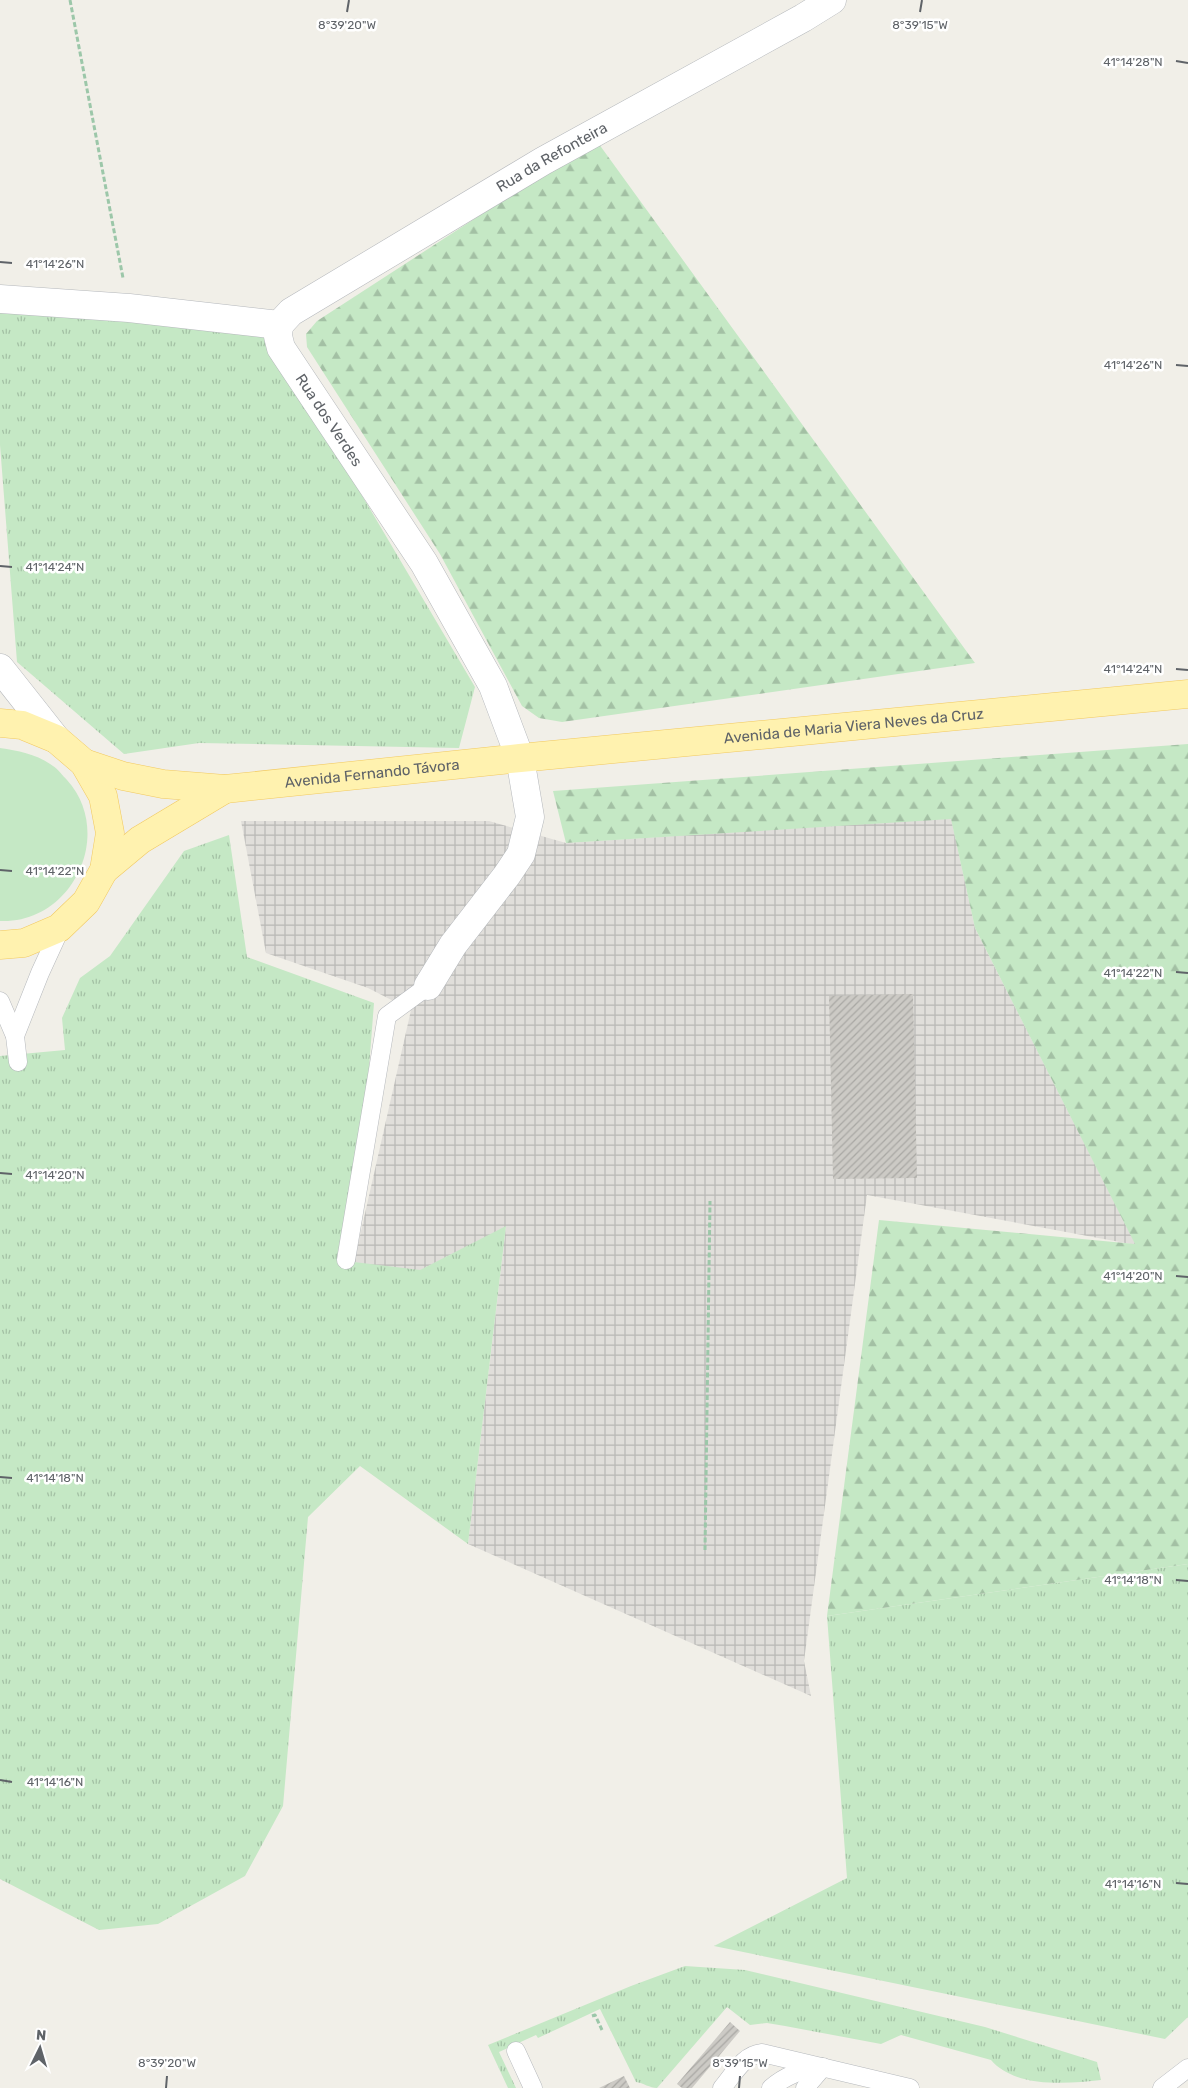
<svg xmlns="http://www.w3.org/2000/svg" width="1188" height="2088" font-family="Rubik,sans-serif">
<defs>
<pattern id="industrial-grid" width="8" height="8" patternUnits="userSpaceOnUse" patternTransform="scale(1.25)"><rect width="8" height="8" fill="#e0deda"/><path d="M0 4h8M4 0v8" fill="none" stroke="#b9b8b5"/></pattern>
<pattern id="grass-tufts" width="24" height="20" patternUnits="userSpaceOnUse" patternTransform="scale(1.25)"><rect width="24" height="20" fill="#c5e8c5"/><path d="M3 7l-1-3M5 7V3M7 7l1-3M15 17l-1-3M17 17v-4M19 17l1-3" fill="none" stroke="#a3c0a4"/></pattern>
<pattern id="forest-firs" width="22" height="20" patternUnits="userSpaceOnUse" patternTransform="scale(1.25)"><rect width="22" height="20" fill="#c5e8c5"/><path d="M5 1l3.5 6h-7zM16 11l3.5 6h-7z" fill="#a3c0a4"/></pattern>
<pattern id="building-hatch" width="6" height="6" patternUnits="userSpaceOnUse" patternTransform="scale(1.25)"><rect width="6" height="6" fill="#cccac5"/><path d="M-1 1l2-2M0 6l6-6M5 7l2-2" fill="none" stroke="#a9a8a4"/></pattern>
</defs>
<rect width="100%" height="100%" fill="#f1efe8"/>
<polygon fill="url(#industrial-grid)" points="951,818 975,928 1136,1245 867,1195 804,1661 811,1696 468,1544 506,1227 403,1279 354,1262 411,1010 368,988 266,953 241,821 489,821 566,843"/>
<g fill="url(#grass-tufts)">
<polygon points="0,312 262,326 475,687 459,748 199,743 124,754 17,662 0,445"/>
<polygon points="229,835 247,957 374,1003 354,1262 420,1270 506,1226 468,1544 360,1466 308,1517 283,1806 245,1876 158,1924 99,1930 0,1879 0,1056 65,1050 62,1018 80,978 110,956 184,851"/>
<polygon points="1188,1564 1188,2017 1165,2039 714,1946 847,1878 827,1616"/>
<path d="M685 1966 745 1970 985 2027 1097 2062 1101 2080C1067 2084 1015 2088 991 2060L901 2035 881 2044 785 2026 767 2023 750 2025 727 2007 657 2088C650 2088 643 2083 636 2082L600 2009 538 2038 536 2035 499 2052 516 2088H508L488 2045 631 1986Z"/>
</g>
<g fill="url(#forest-firs)">
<polygon points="596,140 975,663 562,722 539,718 522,706 440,554 307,347 306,334 317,321"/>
<polygon points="1188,744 1188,1564 827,1616 879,1220 1135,1244 975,928 951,819 566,843 553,791"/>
</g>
<path fill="#c5e8c5" d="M0 748C19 751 37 754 53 766 58 769 62 775 67 780 115 833 73 924 0 921Z"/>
<g fill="url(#building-hatch)">
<polygon points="913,994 917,1178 833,1179 829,996"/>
<polygon points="730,2022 740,2031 692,2088 682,2088 677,2084"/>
<polygon points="624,2076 630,2088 599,2088"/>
</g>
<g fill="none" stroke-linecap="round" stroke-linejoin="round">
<defs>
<g id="service">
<polyline points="0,1001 15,1036 18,1062"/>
<polyline points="15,1036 40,973 62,925"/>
<polyline points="346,1260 387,1016 428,986"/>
<polyline points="516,2051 533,2088"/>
<path d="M722 2088C734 2074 743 2055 762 2053L910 2088"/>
<path d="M771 2088C785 2076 799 2071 817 2067"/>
<polyline points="805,2088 823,2067"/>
<polyline points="1162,2088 1188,2068"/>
</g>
<g id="minor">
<polyline points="0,299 129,308 279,325"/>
<path id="s1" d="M279 325 278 336 281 348 424 563 493 686 520 758 530 817 521 854 507 875 453 945 428 986"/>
<path id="s2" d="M279 325 291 312 543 161 803 18 832 0"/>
<polyline points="0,668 56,739"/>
</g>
<g id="primary">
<polyline points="0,723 22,725 56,739 84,763 103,796 110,833 104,870 86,902 59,928 24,943 0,945"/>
<path id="s3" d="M84 763 123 776 163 784 225 789 520 758 1188 694"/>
<polyline points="104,870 140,840 225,789"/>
</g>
</defs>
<use href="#service" stroke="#b5b8bc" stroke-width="19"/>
<use href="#minor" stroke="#b5b8bc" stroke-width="29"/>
<use href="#primary" stroke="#f2c960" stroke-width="29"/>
<g stroke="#9cc7a9" stroke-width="3" stroke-dasharray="5 2.5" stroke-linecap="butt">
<polyline points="70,0 123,278"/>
<polyline points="705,1550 710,1201"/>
<polyline points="592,2016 595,2015 602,2030"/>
</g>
<use href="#service" stroke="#fff" stroke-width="18"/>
<use href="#minor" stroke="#fff" stroke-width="28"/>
<use href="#primary" stroke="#fff2af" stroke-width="28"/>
</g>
<path fill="none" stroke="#5f6368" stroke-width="2" d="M347 12 349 0M920 12 922 0M1176 61 1188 63M0 262 12 263M1176 365 1188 366M0 566 12 567M1176 669 1188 670M0 870 12 871M1176 972 1188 973M0 1173 12 1174M1176 1276 1188 1277M0 1477 12 1478M1176 1580 1188 1581M0 1780 12 1782M1176 1883 1188 1884M166 2088 167 2076M739 2088 740 2076"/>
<g text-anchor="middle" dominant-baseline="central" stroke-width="5" stroke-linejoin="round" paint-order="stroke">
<g font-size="15" fill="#5f6368" stroke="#fff">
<text stroke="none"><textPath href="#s2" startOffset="321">Rua da Refonteira</textPath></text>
<text stroke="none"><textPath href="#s1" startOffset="110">Rua dos Verdes</textPath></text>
<text stroke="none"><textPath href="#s3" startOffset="776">Avenida de Maria Viera Neves da Cruz</textPath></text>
<text stroke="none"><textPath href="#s3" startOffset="292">Avenida Fernando Távora</textPath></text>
</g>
</g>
<g font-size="12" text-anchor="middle" fill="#5f6368" stroke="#fff" stroke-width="5" stroke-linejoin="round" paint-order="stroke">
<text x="347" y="29">8°39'20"W</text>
<text x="920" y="29">8°39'15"W</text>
<text x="1133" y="66">41°14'28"N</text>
<text x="55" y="268">41°14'26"N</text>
<text x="1133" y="369">41°14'26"N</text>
<text x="55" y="571">41°14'24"N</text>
<text x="1133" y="673">41°14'24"N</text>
<text x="55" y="875">41°14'22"N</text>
<text x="1133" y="977">41°14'22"N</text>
<text x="55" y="1179">41°14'20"N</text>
<text x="1133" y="1280">41°14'20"N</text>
<text x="55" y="1482">41°14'18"N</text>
<text x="1133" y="1584">41°14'18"N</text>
<text x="55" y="1786">41°14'16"N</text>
<text x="1133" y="1888">41°14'16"N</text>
<text x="167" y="2067">8°39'20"W</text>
<text x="740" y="2067">8°39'15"W</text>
</g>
<g transform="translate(40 2048) rotate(5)" stroke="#ffffff" stroke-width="4" paint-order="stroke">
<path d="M0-4L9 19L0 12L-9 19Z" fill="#5f6368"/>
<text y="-8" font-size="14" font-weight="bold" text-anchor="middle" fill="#5f6368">N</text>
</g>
</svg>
